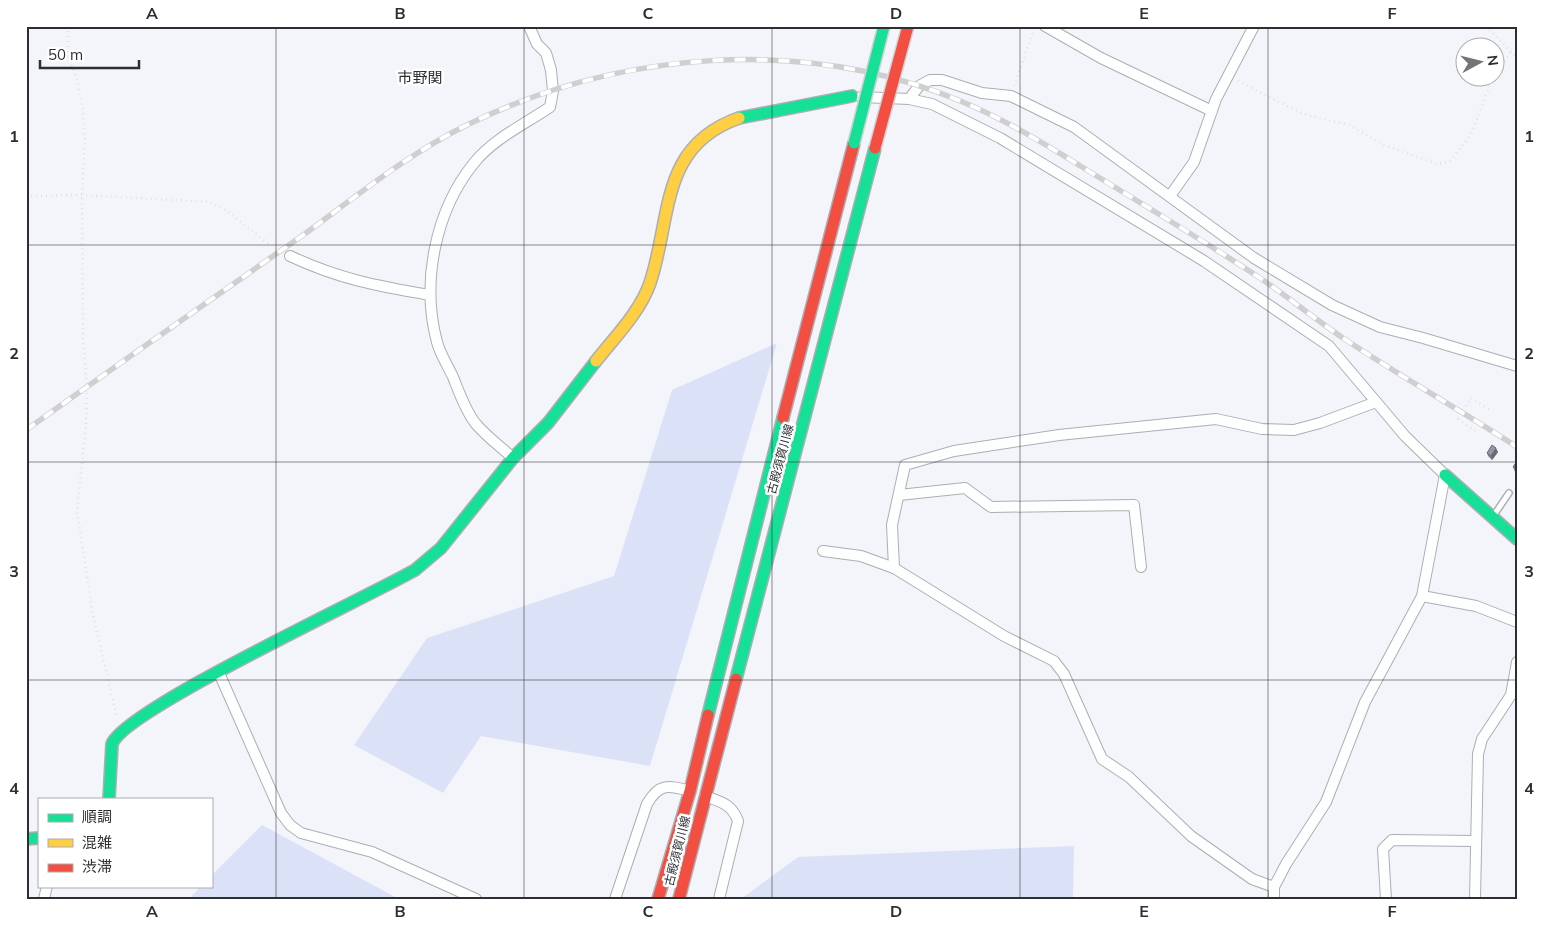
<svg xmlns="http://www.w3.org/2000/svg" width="1543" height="925" font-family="Mulish,'Noto Sans JP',sans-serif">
<rect width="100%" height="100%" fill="#f4f5fa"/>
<g fill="#dbe2f8">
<polygon points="777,343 650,766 481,736 443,793 354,745 427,638 614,576 672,390"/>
<polygon points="262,825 399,899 189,899 201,886 211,886 211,876"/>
<polygon points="1074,846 1073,899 741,899 798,857"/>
</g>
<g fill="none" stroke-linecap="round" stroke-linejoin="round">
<defs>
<polyline id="lane" points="1494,515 1509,493"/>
<g id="street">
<polyline points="1045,26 1101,58 1212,111"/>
<polyline points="861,97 909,99 932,104 1000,138 1204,261 1329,346 1405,436 1445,475 1422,596 1365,702 1326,802 1286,864 1274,887 1274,899"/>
<polyline points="909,99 919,86 930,80 942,80 982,93 1011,96 1074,127 1254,258 1332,305 1380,327 1423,338 1517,366"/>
<polyline points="1170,196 1194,162 1216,99 1254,26"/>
<path d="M290 256C339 279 377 286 430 295"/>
<path d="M513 458C501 447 487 437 476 424 466 412 459 392 453 377 448 366 440 354 437 342 421 283 435 211 474 163 493 139 525 124 550 107L553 91 551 70 546 53 537 44 529 26"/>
<polyline points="899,495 965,488 991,507 1134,505 1141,567"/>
<polyline points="823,551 861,556 894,568 1004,636 1054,661 1064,674 1102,759 1129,777 1191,836 1252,879 1274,887"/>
<polyline points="894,568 892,525 905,465 954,451 1059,435 1216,419 1262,429 1294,430 1320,423 1376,402"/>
<polyline points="1422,596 1476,606 1517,622"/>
<polyline points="219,673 281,813 290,825 301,833 372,852 476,899"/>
<path d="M705 796C721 802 732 804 738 821L719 899"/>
<polyline points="44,899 47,886"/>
<path d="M615 899 647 804C659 783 668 785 690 791"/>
<polyline points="1386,899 1383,849 1392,840 1475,841"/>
<polyline points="1475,899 1478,754 1482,739 1511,695 1517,662"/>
</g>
<g id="fast">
<polyline points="739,118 852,96"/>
<polyline points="1445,475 1517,539"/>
<polyline points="736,679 875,148"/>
<polyline points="708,715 783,418"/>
<path d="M109 799 112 744C124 710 368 597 415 570L441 548 513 458 548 423 596 361"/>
<polyline points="26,839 39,838"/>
</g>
<path id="slow" d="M596 361C615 337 640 312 650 283 672 217 659 146 739 118"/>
<g id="jam">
<polyline points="783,418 854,143"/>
<polyline points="658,899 690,791 708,715"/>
<polyline points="679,899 736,679"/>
</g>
</defs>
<use href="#lane" stroke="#adaeb2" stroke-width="8"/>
<use href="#street" stroke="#adaeb2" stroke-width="12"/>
<use href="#fast" stroke="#adaeb2" stroke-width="14"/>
<use href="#slow" stroke="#adaeb2" stroke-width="14"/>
<use href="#jam" stroke="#adaeb2" stroke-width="14"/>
<g stroke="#e0e1e2" stroke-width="2.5" stroke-dasharray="1 4" stroke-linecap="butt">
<polyline points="69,26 67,55 76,75 83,110 85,141 82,195 83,338 87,387 86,426 77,511 93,615 117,718"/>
<polyline points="1486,26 1517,58"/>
<polyline points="1496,74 1511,52"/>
<polyline points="1238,81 1303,114 1349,125 1384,145 1437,164 1450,161 1470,136 1493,78"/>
<polyline points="1014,86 1034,30"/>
<polyline points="26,196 82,195 209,202 227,211 271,246"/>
<polyline points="1471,398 1490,410"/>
<polyline points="1458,419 1478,433"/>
</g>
<use href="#lane" stroke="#fdfefe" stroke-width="5"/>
<use href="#street" stroke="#fdfefe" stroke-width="10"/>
<use href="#fast" stroke="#16e098" stroke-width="11"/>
<use href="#slow" stroke="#ffcf43" stroke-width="11"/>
<use href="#jam" stroke="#f24e42" stroke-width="11"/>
<defs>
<path id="rail" d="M26 430C119 364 213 298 306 233 358 195 411 152 469 124 619 51 802 36 958 100 1012 122 1059 153 1108 183 1159 214 1210 245 1260 278 1288 297 1315 319 1343 338 1400 376 1460 410 1517 447"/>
</defs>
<use href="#rail" stroke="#cfcfd0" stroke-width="5.5"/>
<use href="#rail" stroke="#fff" stroke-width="4" stroke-dasharray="11" stroke-linecap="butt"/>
<defs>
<polyline id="fast-bridge" points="854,143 884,26"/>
<polyline id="jam-bridge" points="875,148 908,26"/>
</defs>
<use href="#fast-bridge" stroke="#d1d1d4" stroke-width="14" stroke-linecap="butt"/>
<use href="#jam-bridge" stroke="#d1d1d4" stroke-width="14" stroke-linecap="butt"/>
<polyline stroke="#e0e1e2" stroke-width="2.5" stroke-dasharray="1 4" stroke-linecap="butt" points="1458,419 1471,398"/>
<use href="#fast-bridge" stroke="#16e098" stroke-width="11"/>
<use href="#jam-bridge" stroke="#f24e42" stroke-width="11"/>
</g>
<g fill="#80838d">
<polygon points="1498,452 1492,460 1488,456 1487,453"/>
<polygon points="1517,461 1517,474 1516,474 1513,467"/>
</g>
<polygon fill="#686a73" points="1496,448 1498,452 1492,460 1491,456"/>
<g fill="#9598a4" stroke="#686a73">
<polygon points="1492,445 1496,448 1491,456 1487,453"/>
<polygon points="1517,461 1517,469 1513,467"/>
</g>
<path fill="none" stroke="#2c2e32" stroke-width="1" stroke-opacity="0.55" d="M276 26V899M524 26V899M772 26V899M1020 26V899M1268 26V899M26 245H1517M26 462H1517M26 680H1517"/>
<g text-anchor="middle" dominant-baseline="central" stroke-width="5" stroke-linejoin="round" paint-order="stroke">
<g font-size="12" fill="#2c2e32" stroke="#fff">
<text transform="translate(780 459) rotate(-75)">古殿須賀川線</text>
<text transform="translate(677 851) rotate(-76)">古殿須賀川線</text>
</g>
<g font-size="15" fill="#2c2e32" stroke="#fff">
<text x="420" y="77">市野関</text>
</g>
</g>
<rect width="1543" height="925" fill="none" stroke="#ffffff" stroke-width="55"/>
<rect x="38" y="798" width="175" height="90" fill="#ffffff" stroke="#ababad"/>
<rect x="48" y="814" width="25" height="8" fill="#16e098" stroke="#ababad"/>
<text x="82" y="822" font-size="15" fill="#2c2e32">順調</text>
<rect x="48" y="839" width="25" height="8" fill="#ffcf43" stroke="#ababad"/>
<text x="82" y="848" font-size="15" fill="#2c2e32">混雑</text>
<rect x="48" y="864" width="25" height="8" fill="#f24e42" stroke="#ababad"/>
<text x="82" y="872" font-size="15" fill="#2c2e32">渋滞</text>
<g transform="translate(1480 62) rotate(83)"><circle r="24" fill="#ffffff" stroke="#ababad"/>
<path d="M0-4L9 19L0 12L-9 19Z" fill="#727478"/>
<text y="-8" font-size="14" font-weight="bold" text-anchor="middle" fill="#2c2e32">N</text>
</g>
<path d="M40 60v8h99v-8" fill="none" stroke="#2c2e32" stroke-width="2.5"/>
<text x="48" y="60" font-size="15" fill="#2c2e32" stroke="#ffffff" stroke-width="4" paint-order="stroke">50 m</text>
<rect x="28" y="28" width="1488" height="870" fill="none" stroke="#2c2e32" stroke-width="2"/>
<g font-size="16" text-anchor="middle" font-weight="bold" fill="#2c2e32">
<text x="152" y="19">A</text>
<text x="400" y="19">B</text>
<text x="648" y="19">C</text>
<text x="896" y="19">D</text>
<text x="1144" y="19">E</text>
<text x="1392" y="19">F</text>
<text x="14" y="142">1</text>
<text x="1529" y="142">1</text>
<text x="14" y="359">2</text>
<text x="1529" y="359">2</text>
<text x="14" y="577">3</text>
<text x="1529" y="577">3</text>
<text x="14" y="794">4</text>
<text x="1529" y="794">4</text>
<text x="152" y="917">A</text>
<text x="400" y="917">B</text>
<text x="648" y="917">C</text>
<text x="896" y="917">D</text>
<text x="1144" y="917">E</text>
<text x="1392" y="917">F</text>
</g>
</svg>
